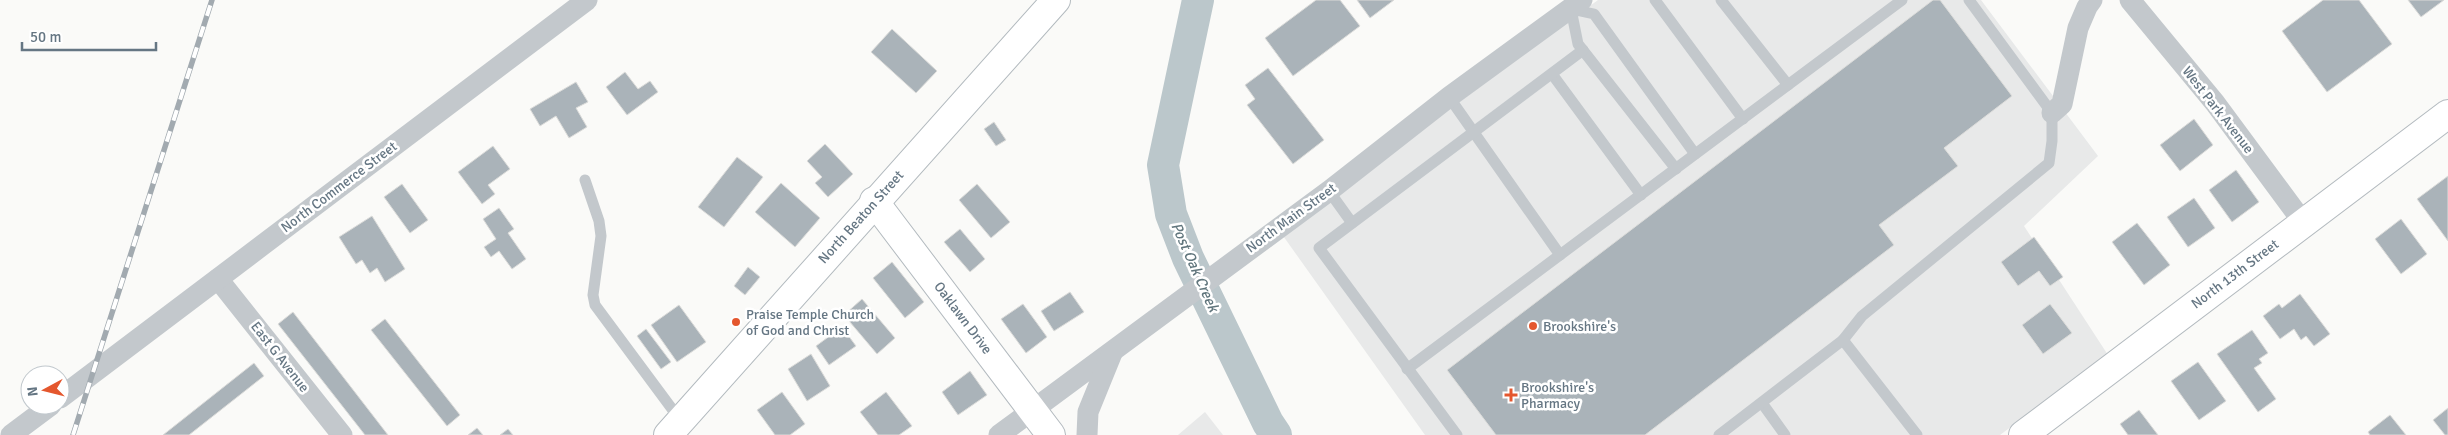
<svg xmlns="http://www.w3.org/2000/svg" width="2448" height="435" font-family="Signika,sans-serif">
<rect width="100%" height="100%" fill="#fafaf8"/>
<g fill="#e8e9e9">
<polygon points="1598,0 1981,0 2098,156 2024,226 2108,355 2000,435 1425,435 1281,233"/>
<polygon points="1205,412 1223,435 1178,435"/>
</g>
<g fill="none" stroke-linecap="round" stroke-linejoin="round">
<polyline stroke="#bbc7cb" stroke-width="32" points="1198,0 1163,165 1171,214 1188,258 1268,423 1276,435"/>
</g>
<g fill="#aab3b9" stroke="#dcdcda">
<polygon points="1316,0 1340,0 1360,26 1293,76 1265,38"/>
<polygon points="1357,0 1394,0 1370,18"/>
<polygon points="1933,0 1940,0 2012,96 1944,148 1958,166 1879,225 1894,245 1645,435 1496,435 1447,370"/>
<polygon points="2323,0 2359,0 2392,44 2327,92 2282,31"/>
<polygon points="2408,0 2444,0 2421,17"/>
<polygon points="892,29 937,71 916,93 871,52"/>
<polygon points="1268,68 1324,140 1293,164 1247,105 1255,99 1245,85"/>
<polygon points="625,72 638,89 650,81 658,92 627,115 606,87"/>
<polygon points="576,82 588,102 576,108 587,127 569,138 556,116 540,126 530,109"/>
<polygon points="2194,119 2213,145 2180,171 2160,145"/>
<polygon points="994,122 1006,140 996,146 984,129"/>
<polygon points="825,144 853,174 828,197 815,183 822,177 807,161"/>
<polygon points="493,146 510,169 488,185 495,194 482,204 458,172"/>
<polygon points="737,157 763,177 724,227 698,207"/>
<polygon points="2236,170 2259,202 2232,222 2209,190"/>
<polygon points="2448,176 2448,241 2417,199"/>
<polygon points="781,183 820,218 795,247 755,212"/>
<polygon points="402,184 428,220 410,233 384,197"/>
<polygon points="977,184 1010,222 991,238 959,200"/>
<polygon points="2194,198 2215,228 2188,247 2167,217"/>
<polygon points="499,208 514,229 508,233 526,259 512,269 499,251 491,257 484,247 496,239 483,219"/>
<polygon points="372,216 405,269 385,282 377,268 370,273 362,260 356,264 339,237"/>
<polygon points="2401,219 2427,254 2401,274 2375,239"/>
<polygon points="2137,223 2170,265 2144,285 2112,242"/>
<polygon points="960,229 985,259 970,272 944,242"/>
<polygon points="2034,237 2063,277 2050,286 2039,271 2018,286 2001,262"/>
<polygon points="892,262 924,302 905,318 873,278"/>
<polygon points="748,267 760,277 745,295 734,286"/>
<polygon points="1070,292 1084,312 1054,331 1041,311"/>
<polygon points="2300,294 2330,334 2314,346 2306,336 2301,340 2294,329 2280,339 2263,316 2279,304 2282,308"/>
<polygon points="862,299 895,338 877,354 844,315"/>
<polygon points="1023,304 1047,337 1026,353 1001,319"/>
<polygon points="2050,304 2072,333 2043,354 2022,325"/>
<polygon points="679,305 706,342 677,362 651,325"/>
<polygon points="293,312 388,435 365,435 278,324"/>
<polygon points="385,319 460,415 447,426 371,330"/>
<polygon points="842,327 856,346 829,365 816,346"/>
<polygon points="646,329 671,362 661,369 637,336"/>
<polygon points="2252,330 2268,353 2259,359 2262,363 2254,368 2276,399 2258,412 2217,354"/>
<polygon points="811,354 830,386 807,401 788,369"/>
<polygon points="2198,362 2226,401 2199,420 2171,381"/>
<polygon points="254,363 264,376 189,435 163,435"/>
<polygon points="970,371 987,395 958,415 942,392"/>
<polygon points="782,392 805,424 790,435 775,435 757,410"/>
<polygon points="886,392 912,426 899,435 878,435 860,412"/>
<polygon points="2448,408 2448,435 2445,435 2433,420"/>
<polygon points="2139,410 2158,435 2128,435 2120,424"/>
<polygon points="2390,415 2406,435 2370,435 2368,432"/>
<polygon points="477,428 483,435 468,435"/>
<polygon points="508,429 513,435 500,435"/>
</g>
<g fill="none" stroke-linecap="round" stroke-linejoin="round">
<defs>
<g id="secondary">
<polyline points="874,201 1051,435"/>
<polyline points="668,435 1056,0"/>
<polyline points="2023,435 2448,114"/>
</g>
</defs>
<use href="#secondary" stroke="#b3babf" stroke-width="30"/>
<g stroke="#c3c8cc" stroke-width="11">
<polyline points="1655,0 1743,119"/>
<polyline points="1721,0 1788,85"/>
<polyline points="1552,74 1641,195"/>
<polyline points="1449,97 1560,255"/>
<polyline points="1676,169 1578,44 1571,9 1594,14 1695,154"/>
<polyline points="585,180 599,221 601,236 593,295 595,305 681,421"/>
<polyline points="1329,191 1352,223"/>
<polyline points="1843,340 1862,316 2049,163 2052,141 2052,113 1969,0"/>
<polyline points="1407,369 1902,0"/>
<polyline points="1762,403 1785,435"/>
<polyline points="1457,435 1319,248 1583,50"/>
<polyline points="1719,435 1843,340 1917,435"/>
</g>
<g stroke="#c3c8cc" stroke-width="21">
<polyline points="2130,0 2215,103 2303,222"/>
<polyline points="2052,113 2062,104 2078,28 2087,7 2092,0"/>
<polyline points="218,279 342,435"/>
<polyline points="60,398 587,0"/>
<polyline points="11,435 51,405"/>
<polyline points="999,435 1329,191 1449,97 1582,0"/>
<polyline points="1087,435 1088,412 1112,353"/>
</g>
<use href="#secondary" stroke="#fff" stroke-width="28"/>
<defs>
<polyline id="rail" points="73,435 212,0"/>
</defs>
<use href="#rail" stroke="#a2aab0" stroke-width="5.5"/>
<use href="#rail" stroke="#fff" stroke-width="4" stroke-dasharray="11" stroke-linecap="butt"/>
</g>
<g fill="#e4572e" stroke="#fff" stroke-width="2">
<circle cx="736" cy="322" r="5"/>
<circle cx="1533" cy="326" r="5"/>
<path d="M1508.5 387.5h5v5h5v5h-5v5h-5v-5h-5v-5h5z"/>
</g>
<g text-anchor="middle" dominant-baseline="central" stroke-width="5" stroke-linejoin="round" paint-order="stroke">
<g font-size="14" fill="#657683" stroke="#fff">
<text transform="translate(2218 110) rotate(52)">West Park Avenue</text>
<text transform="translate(339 187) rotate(-37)">North Commerce Street</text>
<text transform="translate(861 217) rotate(-48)">North Beaton Street</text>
<text transform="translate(1291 218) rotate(-36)">North Main Street</text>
<text transform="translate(2235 274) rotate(-37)">North 13th Street</text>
<text transform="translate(963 318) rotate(53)">Oaklawn Drive</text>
<text transform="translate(280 357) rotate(52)">East G Avenue</text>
</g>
<g font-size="14" fill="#657683" stroke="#fff" text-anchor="start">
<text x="746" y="314">Praise Temple Church<tspan x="746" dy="16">of God and Christ</tspan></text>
<text x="1543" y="326">Brookshire's</text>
<text x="1521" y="387">Brookshire's<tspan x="1521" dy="16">Pharmacy</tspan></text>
</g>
<g font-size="15" font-style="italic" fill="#60757c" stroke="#fff">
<text transform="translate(1195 267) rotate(66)">Post Oak Creek</text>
</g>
</g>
<g transform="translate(45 390) rotate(263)"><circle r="24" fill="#ffffff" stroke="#c1c8cd"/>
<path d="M0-4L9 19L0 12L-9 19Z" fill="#e4572e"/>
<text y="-8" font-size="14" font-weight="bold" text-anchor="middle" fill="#657683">N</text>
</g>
<path d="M22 42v8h134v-8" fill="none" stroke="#657683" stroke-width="2.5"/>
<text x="30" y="42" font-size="15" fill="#657683" stroke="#ffffff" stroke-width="4" paint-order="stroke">50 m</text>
</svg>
